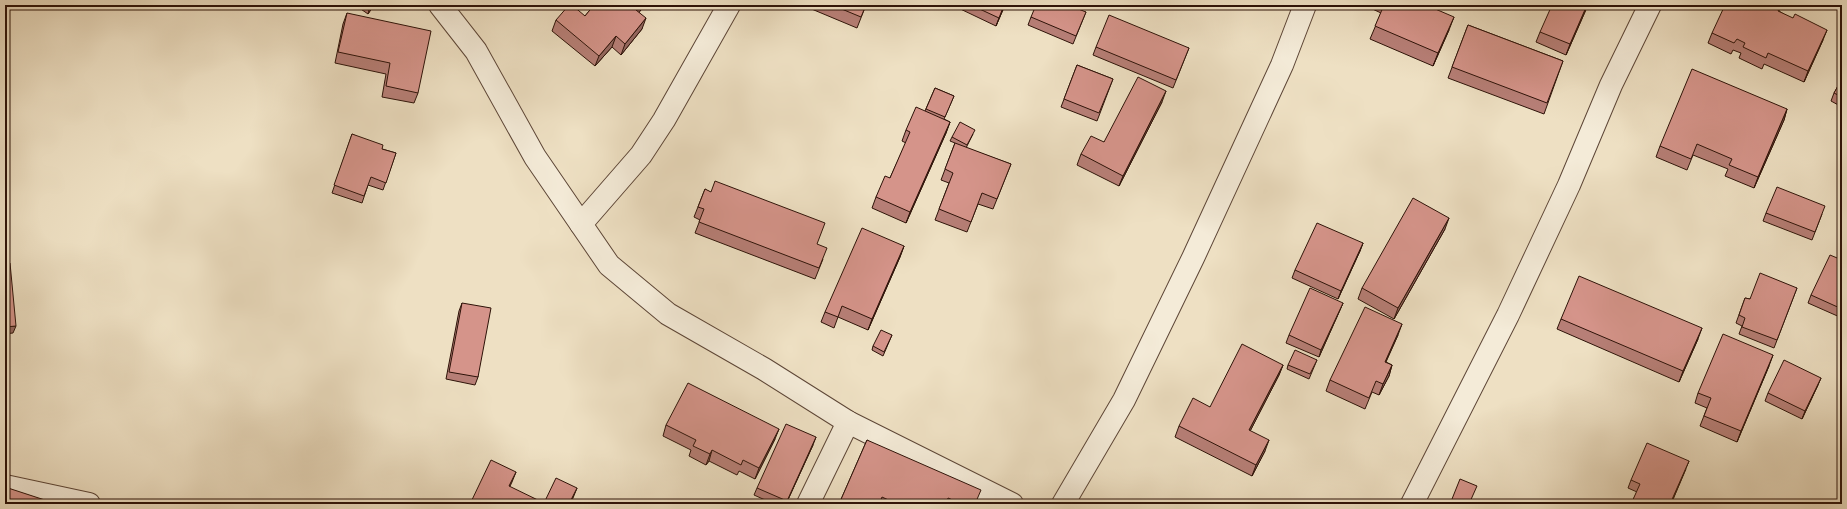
<svg xmlns="http://www.w3.org/2000/svg" width="1847" height="509" font-family="'IM FELL DW Pica',serif">
<rect width="100%" height="100%" fill="#eee0c3"/>
<filter id="stains"><feTurbulence type="fractalNoise" baseFrequency=".005" numOctaves="4"/><feColorMatrix values="0 0 0 0 .2 0 0 0 0 .09 0 0 0 0 .02 0 0 0 .5 -.17"/></filter>
<radialGradient id="worn" r=".72"><stop offset=".6" stop-color="#630" stop-opacity="0"/><stop offset="1" stop-color="#630" stop-opacity=".3"/></radialGradient>
<g fill="none" stroke-linecap="round" stroke-linejoin="round">
<defs>
<g id="minor">
<polyline points="440,5 476,51 535,157 609,265 668,314 764,369 848,422 1012,504"/>
<polyline points="581,224 641,155 664,120 729,5"/>
<polyline points="5,486 89,504"/>
<polyline points="808,504 848,422"/>
<polyline points="1063,504 1124,400 1193,258 1282,65 1305,5"/>
<polyline points="1412,504 1508,315 1569,185 1611,85 1650,5"/>
</g>
</defs>
<use href="#minor" stroke="#5d4637" stroke-width="24"/>
<use href="#minor" stroke="#f4ebd8" stroke-width="22"/>
</g>
<g fill="#b77f77" stroke="#2d1208">
<polygon points="355,5 374,5 368,14"/>
<polygon points="594,5 645,5 639,12 642,29 621,55 612,47 595,66 552,31 556,20 585,16"/>
<polygon points="802,5 866,5 857,28"/>
<polygon points="952,5 1005,5 996,26"/>
<polygon points="1364,5 1426,5 1449,30 1433,66 1370,39 1381,13"/>
<polygon points="1588,5 1566,55 1536,42 1540,32"/>
<polygon points="1781,5 1779,11 1823,40 1804,82 1764,64 1762,69 1739,58 1741,53 1733,50 1731,54 1708,43 1712,33"/>
<polygon points="1086,12 1073,44 1028,25 1031,17"/>
<polygon points="347,13 418,93 414,103 382,97 386,74 335,63 343,24"/>
<polygon points="1468,25 1563,61 1544,114 1448,78"/>
<polygon points="1096,47 1189,48 1173,88 1093,55"/>
<polygon points="1077,65 1113,79 1097,121 1061,107"/>
<polygon points="1842,79 1842,107 1831,101 1834,93"/>
<polygon points="935,88 954,96 944,119 950,122 946,133 906,223 872,208 876,197 890,178 906,143 902,141 906,130 925,111"/>
<polygon points="1162,102 1119,186 1077,165 1081,154 1104,142"/>
<polygon points="1787,109 1784,120 1754,188 1725,176 1728,169 1693,155 1687,170 1656,157 1660,146"/>
<polygon points="352,134 382,149 396,153 383,190 368,185 362,203 332,193"/>
<polygon points="973,134 966,148 1011,164 993,209 978,204 967,232 935,220 949,183 941,180 955,143 950,141 952,137"/>
<polygon points="705,189 823,259 815,279 695,233 700,220 694,217"/>
<polygon points="1766,213 1822,214 1812,240 1763,221"/>
<polygon points="1445,229 1394,319 1358,299 1362,288"/>
<polygon points="1363,243 1360,251 1338,299 1292,278 1295,270"/>
<polygon points="904,246 900,257 868,330 838,317 834,328 821,322 825,312"/>
<polygon points="1842,260 1842,318 1808,303 1811,295"/>
<polygon points="1797,288 1774,348 1739,334 1742,326 1736,323 1745,298 1750,299"/>
<polygon points="462,303 478,377 475,385 446,379 459,311"/>
<polygon points="1343,303 1340,310 1319,357 1286,343 1289,335"/>
<polygon points="1561,319 1698,339 1679,382 1557,329"/>
<polygon points="892,335 883,356 872,350 873,346"/>
<polygon points="1398,335 1386,362 1392,365 1389,376 1379,395 1372,392 1365,409 1326,391 1330,380"/>
<polygon points="1317,360 1309,379 1287,369 1288,365"/>
<polygon points="1283,365 1279,375 1250,431 1265,451 1252,476 1175,437 1179,426 1210,407"/>
<polygon points="1769,366 1737,442 1700,426 1707,408 1695,403 1698,393"/>
<polygon points="1818,385 1802,419 1765,401 1768,393"/>
<polygon points="666,425 775,439 755,479 739,471 737,475 709,461 706,465 689,456 691,450 663,436"/>
<polygon points="867,440 975,504 839,504"/>
<polygon points="813,445 786,504 774,504 754,495 757,488"/>
<polygon points="1686,469 1671,504 1631,504 1637,492 1628,488 1631,480"/>
</g>
<g fill="#956861" stroke="#2d1208">
<polygon points="373,5 374,5 368,14 369,10"/>
<polygon points="640,5 645,5 633,20 636,10"/>
<polygon points="1004,5 1005,5 996,26 999,18"/>
<polygon points="1587,5 1588,5 1566,55 1570,44"/>
<polygon points="1454,17 1449,30 1433,66 1438,53"/>
<polygon points="646,18 642,29 621,55 625,44"/>
<polygon points="1827,30 1823,40 1804,82 1808,71"/>
<polygon points="616,36 612,47 595,66 599,56"/>
<polygon points="1166,91 1162,102 1119,186 1123,176"/>
<polygon points="1787,109 1784,120 1754,188 1758,177"/>
<polygon points="950,122 946,133 906,223 910,212"/>
<polygon points="1449,218 1445,229 1394,319 1398,308"/>
<polygon points="1363,243 1360,251 1338,299 1341,291"/>
<polygon points="904,246 900,257 868,330 872,319"/>
<polygon points="1343,303 1340,310 1319,357 1321,350"/>
<polygon points="1402,324 1398,335 1381,372 1385,362"/>
<polygon points="16,326 13,333 5,334 5,327"/>
<polygon points="1702,328 1698,339 1679,382 1683,371"/>
<polygon points="1773,355 1769,366 1737,442 1741,431"/>
<polygon points="1283,365 1279,375 1245,441 1249,430"/>
<polygon points="1392,365 1389,376 1379,395 1383,384"/>
<polygon points="1821,378 1818,385 1802,419 1805,411"/>
<polygon points="779,429 775,439 755,479 759,468"/>
<polygon points="816,437 813,445 786,504 787,501"/>
<polygon points="1269,440 1265,451 1252,476 1256,465"/>
<polygon points="712,450 709,461 706,465 710,454"/>
<polygon points="1689,461 1671,504 1670,504"/>
<polygon points="516,472 512,482 505,497 509,486"/>
<polygon points="577,488 573,498 570,504 569,504"/>
</g>
<g fill="#d5948a" stroke="#2d1208">
<polygon points="362,5 373,5 369,10"/>
<polygon points="569,5 572,5 585,16 594,5 640,5 636,10 646,18 625,44 616,36 599,56 556,20"/>
<polygon points="832,5 866,5 861,17"/>
<polygon points="971,5 1004,5 999,18"/>
<polygon points="1036,5 1068,5 1086,12 1076,36 1031,17"/>
<polygon points="1384,5 1426,5 1454,17 1438,53 1375,26"/>
<polygon points="1552,5 1587,5 1570,44 1540,32"/>
<polygon points="1725,5 1781,5 1778,11 1793,18 1795,14 1827,30 1808,71 1768,53 1766,58 1743,47 1745,43 1737,39 1734,43 1712,33"/>
<polygon points="347,13 431,31 418,93 386,86 390,63 338,52"/>
<polygon points="1109,15 1189,48 1176,80 1096,47"/>
<polygon points="1468,25 1563,61 1547,103 1452,67"/>
<polygon points="1077,65 1113,79 1099,113 1064,99"/>
<polygon points="1692,69 1787,109 1758,177 1729,165 1732,159 1697,144 1691,159 1660,146"/>
<polygon points="1138,77 1166,91 1123,176 1081,154 1091,136 1104,142"/>
<polygon points="1842,79 1842,97 1834,93"/>
<polygon points="935,88 954,96 945,117 926,109"/>
<polygon points="916,107 950,122 910,212 876,197 885,176 890,178 910,132 906,130"/>
<polygon points="960,122 975,130 967,145 952,137"/>
<polygon points="352,134 383,145 382,149 396,153 386,183 371,177 364,196 334,185"/>
<polygon points="955,143 1011,164 997,199 982,193 971,222 939,209 953,173 945,169"/>
<polygon points="715,181 825,223 817,244 827,248 819,268 699,222 704,209 698,207 705,189 711,192"/>
<polygon points="1777,187 1825,206 1815,232 1766,213"/>
<polygon points="1413,198 1449,218 1398,308 1362,288"/>
<polygon points="1317,223 1363,243 1341,291 1295,270"/>
<polygon points="862,228 904,246 872,319 842,306 838,317 825,312"/>
<polygon points="1830,255 1842,260 1842,309 1811,295"/>
<polygon points="5,263 10,263 16,326 5,327"/>
<polygon points="1760,273 1797,288 1777,340 1742,327 1745,318 1739,315 1745,298 1750,299"/>
<polygon points="1579,276 1702,328 1683,371 1561,319"/>
<polygon points="1310,288 1343,303 1321,350 1289,335"/>
<polygon points="462,303 491,308 478,377 449,372"/>
<polygon points="1365,307 1402,324 1385,362 1392,365 1383,384 1376,381 1369,398 1330,380"/>
<polygon points="881,330 892,335 884,352 873,346"/>
<polygon points="1723,334 1773,355 1741,431 1704,416 1711,398 1698,393"/>
<polygon points="1242,344 1283,365 1249,430 1269,440 1256,465 1179,426 1193,398 1210,407"/>
<polygon points="1295,350 1317,360 1310,374 1288,365"/>
<polygon points="1784,360 1821,378 1805,411 1768,393"/>
<polygon points="688,383 779,429 759,468 743,460 741,465 712,450 710,454 693,446 696,440 666,425"/>
<polygon points="786,424 816,437 787,501 757,488"/>
<polygon points="867,440 981,490 975,504 962,504 948,498 946,504 897,504 882,497 879,504 839,504"/>
<polygon points="1647,443 1689,461 1670,504 1631,504 1640,484 1631,480"/>
<polygon points="491,460 516,472 509,486 544,503 556,478 577,488 569,504 470,504"/>
<polygon points="1460,479 1477,486 1469,504 1450,504"/>
<polygon points="5,487 57,504 5,504"/>
</g>
<rect width="1847" height="509" fill="none" stroke="#eee0c3" stroke-width="20"/>
<rect x="6" y="6" width="1835" height="497" fill="none" stroke="#2d1208" stroke-width="2"/>
<rect x="10" y="10" width="1827" height="489" fill="none" stroke="#2d1208"/>
<rect width="100%" height="100%" filter="url(#stains)"/>
<rect width="100%" height="100%" fill="url(#worn)"/>
</svg>
